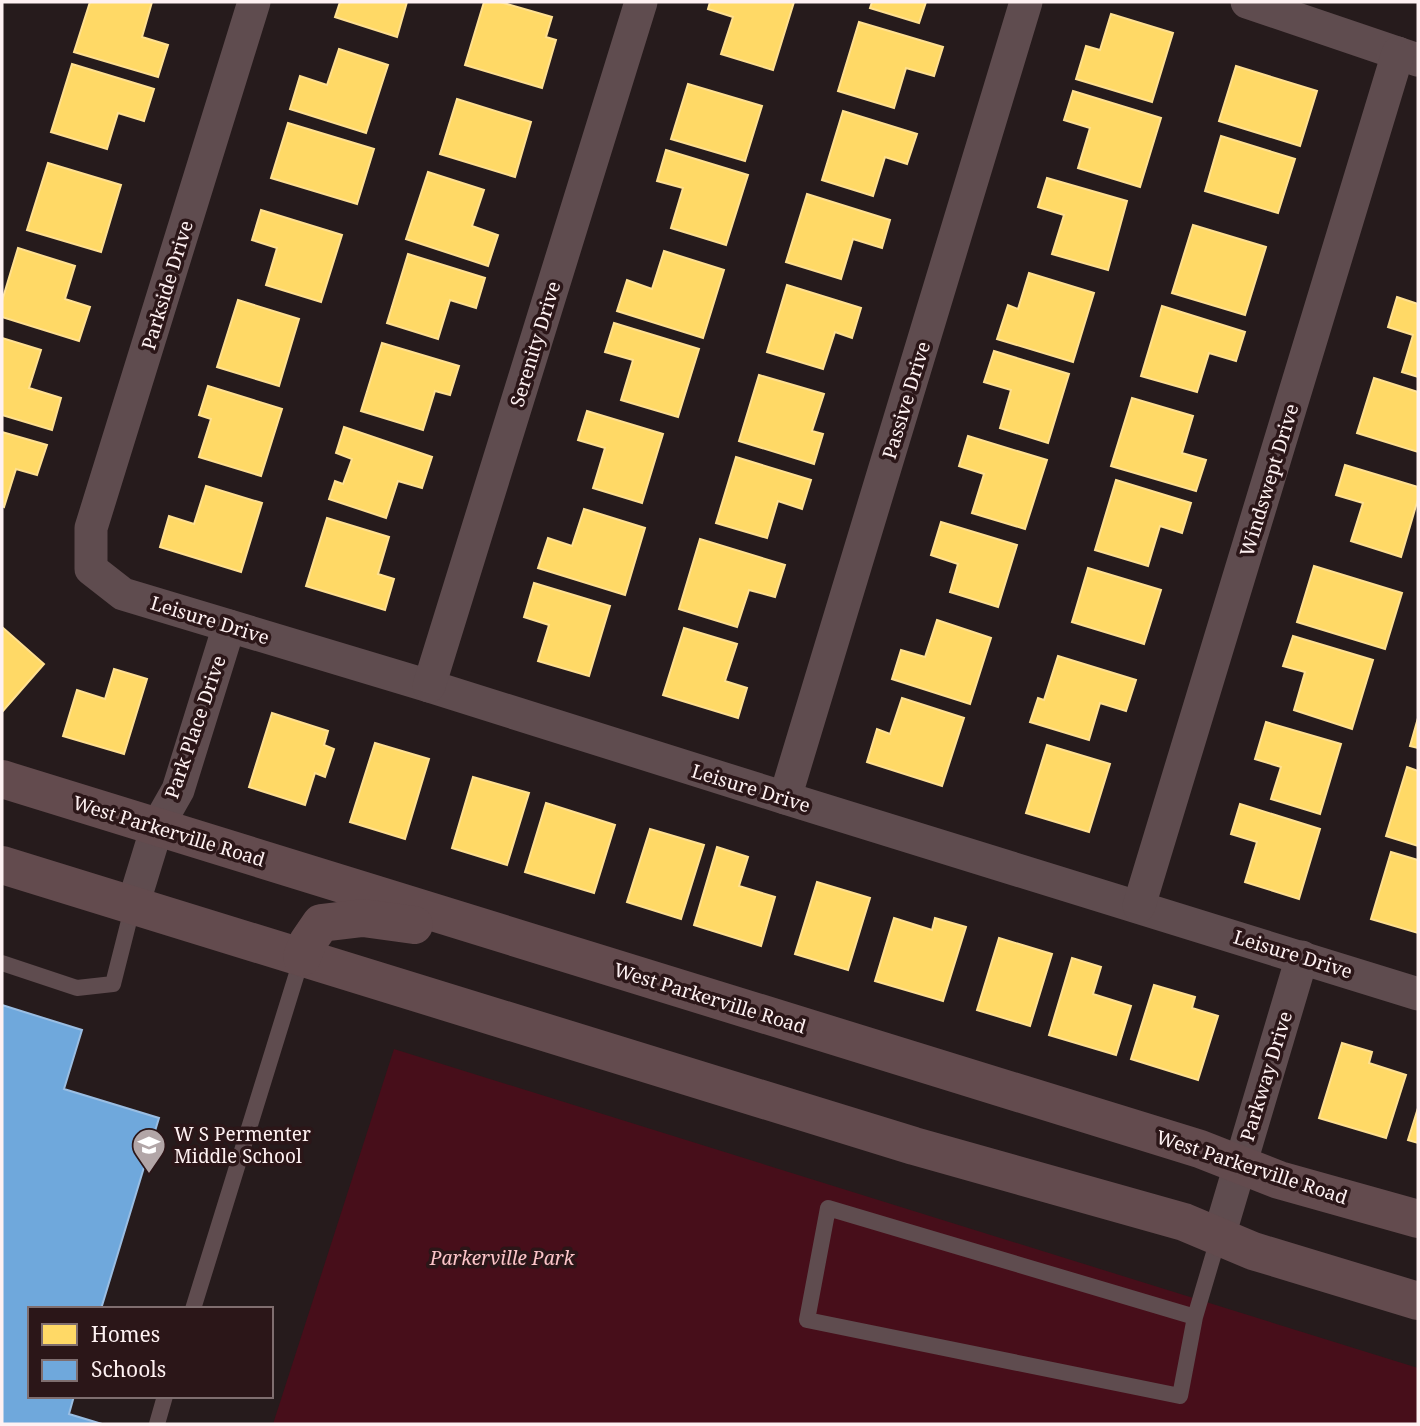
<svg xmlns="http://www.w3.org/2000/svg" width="1420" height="1426" font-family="'Noto Serif',serif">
<rect width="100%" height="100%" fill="#261b1c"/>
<polygon fill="#470e1a" points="394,1049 1418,1368 1418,1424 273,1424"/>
<g fill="#ffd966" stroke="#ffe090" stroke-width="2">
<polygon points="90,2 152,2 142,37 168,45 158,77 74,52"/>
<polygon points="340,2 407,2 397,37 335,17"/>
<polygon points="484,2 500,2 552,17 546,37 556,40 542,88 465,65"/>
<polygon points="710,2 794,2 773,70 721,54 733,17 708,9"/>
<polygon points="872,2 926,2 919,23 870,8"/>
<polygon points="1111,14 1173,33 1152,102 1076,79 1086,46 1100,50"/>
<polygon points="859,22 943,47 934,76 906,68 894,108 838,91"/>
<polygon points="339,49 388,65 366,133 290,109 300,76 327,85"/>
<polygon points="72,64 154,89 144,121 118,113 107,149 51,132"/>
<polygon points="1236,66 1317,91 1300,146 1219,121"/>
<polygon points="688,84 762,106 745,161 671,139"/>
<polygon points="1073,91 1161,118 1140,187 1078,168 1090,128 1064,120"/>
<polygon points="457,99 531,122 515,177 440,154"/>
<polygon points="843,111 917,134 907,164 885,157 873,196 822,180"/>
<polygon points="288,123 374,149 357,204 271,178"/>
<polygon points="1221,136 1295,159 1278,213 1205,191"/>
<polygon points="666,150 748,175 726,245 671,228 683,188 657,181"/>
<polygon points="48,163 121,185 101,252 27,230"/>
<polygon points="428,172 484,190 472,226 498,235 488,266 406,239"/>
<polygon points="1047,178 1127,201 1108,270 1052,254 1064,215 1038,207"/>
<polygon points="807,194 890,220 882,248 853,239 841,279 786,262"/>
<polygon points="261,210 342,235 321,302 266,285 277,248 252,240"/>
<polygon points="1193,225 1266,247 1245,315 1172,293"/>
<polygon points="18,248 75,266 65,299 90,307 79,341 2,317 2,301"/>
<polygon points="664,251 724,270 703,338 617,311 627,280 652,289"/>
<polygon points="408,254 485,278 476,308 450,300 438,339 387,323"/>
<polygon points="1029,273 1094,293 1073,362 997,339 1008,305 1018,309"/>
<polygon points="787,285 861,308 852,338 835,332 823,369 767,352"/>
<polygon points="1397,297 1418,304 1418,377 1402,372 1413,335 1388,327"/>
<polygon points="238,300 299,319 279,386 217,367"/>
<polygon points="1162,306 1245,332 1236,361 1209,353 1197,392 1141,376"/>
<polygon points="614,323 699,349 678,417 621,400 633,360 605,352"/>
<polygon points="2,338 41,350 29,388 61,398 52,430 2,415"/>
<polygon points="382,343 459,366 450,395 435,391 423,430 361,411"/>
<polygon points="994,351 1069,374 1048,443 1000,428 1011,390 984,382"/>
<polygon points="759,375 824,394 812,431 823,434 814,464 739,441"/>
<polygon points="1374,378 1418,392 1418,452 1357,433"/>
<polygon points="208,386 282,409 261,476 199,457 211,419 199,415"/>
<polygon points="1132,398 1193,416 1182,453 1206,460 1196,491 1111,466"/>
<polygon points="587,411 663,434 642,503 593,488 605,448 578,440"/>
<polygon points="344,427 432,457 422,488 398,481 386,518 329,499 335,481 343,484 352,459 336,453"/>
<polygon points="2,432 47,445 37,475 16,469 4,507 2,506"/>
<polygon points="968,436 1047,460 1025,529 972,513 984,474 959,466"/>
<polygon points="736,457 811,480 802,509 778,501 767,538 716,523"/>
<polygon points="1345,465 1418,487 1418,499 1401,557 1351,541 1363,503 1336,495"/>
<polygon points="1116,480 1191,503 1182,533 1160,526 1148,566 1095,550"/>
<polygon points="206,486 262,503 241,572 160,547 169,516 194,524"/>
<polygon points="584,509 645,528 625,595 538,568 548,538 572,546"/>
<polygon points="327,518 389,537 378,574 394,579 385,610 306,586"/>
<polygon points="941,522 1017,545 998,607 950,592 958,564 931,555"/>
<polygon points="700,539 785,565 775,597 749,590 737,627 679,609"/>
<polygon points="1314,566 1402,593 1385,649 1297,622"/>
<polygon points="1088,568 1161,590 1144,644 1072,622"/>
<polygon points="534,583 610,606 589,676 538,661 549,625 524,617"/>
<polygon points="937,620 991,638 970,704 892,679 901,650 925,657"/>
<polygon points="2,627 44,664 2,712"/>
<polygon points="684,628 737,644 725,681 747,688 738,718 663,695"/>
<polygon points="1293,636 1373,660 1352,729 1294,710 1305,672 1283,666"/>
<polygon points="1058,656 1136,680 1126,711 1100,703 1089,740 1030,722 1038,698 1044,700"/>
<polygon points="114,669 147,679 124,754 63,736 77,690 105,699"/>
<polygon points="902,698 964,718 942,786 867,762 877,729 890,734"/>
<polygon points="272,713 328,731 324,745 334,749 325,777 315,773 305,805 249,787"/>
<polygon points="1418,718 1418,748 1410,746"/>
<polygon points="1266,722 1341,744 1320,814 1271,799 1281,767 1255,759"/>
<polygon points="375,743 429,759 405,839 350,822"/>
<polygon points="1047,745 1110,764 1089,832 1026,813"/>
<polygon points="1407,767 1418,771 1418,846 1386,836"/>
<polygon points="473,777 529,793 507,865 452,848"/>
<polygon points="546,803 615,825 594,893 525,872"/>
<polygon points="1240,804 1320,829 1299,899 1245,882 1257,842 1231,834"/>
<polygon points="650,829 704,845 681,919 627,902"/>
<polygon points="717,847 748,857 739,886 775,897 761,946 694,925"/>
<polygon points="1391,852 1418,860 1418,933 1371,919"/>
<polygon points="817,882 870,898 848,970 795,954"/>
<polygon points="894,918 932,930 935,918 966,927 943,1001 875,981"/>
<polygon points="999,938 1052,954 1030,1026 977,1010"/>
<polygon points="1072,958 1101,967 1093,994 1131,1006 1116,1055 1049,1035"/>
<polygon points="1154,985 1195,997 1192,1008 1218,1016 1198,1080 1131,1059"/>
<polygon points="1342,1043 1372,1052 1369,1063 1406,1075 1386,1138 1319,1118"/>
<polygon points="1418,1108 1418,1143 1408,1140"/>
</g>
<polygon fill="#6fa8dc" stroke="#9abee3" stroke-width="2" points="2,1005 82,1030 64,1089 159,1118 101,1309 30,1309 30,1396 74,1396 69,1414 102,1424 2,1424"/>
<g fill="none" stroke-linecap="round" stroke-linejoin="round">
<g stroke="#5f4c4f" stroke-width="16">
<polyline points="2,963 77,988 113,984 133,905"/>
<polyline points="193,1309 302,957"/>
<polyline points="1195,1317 828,1208 807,1320 1180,1396 1195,1317 1219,1236"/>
<polyline points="157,1424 165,1396"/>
</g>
<g stroke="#5f4c4f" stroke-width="33">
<polyline points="254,2 91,528 91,569 123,594 429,686 785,798 1418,994"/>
<polyline points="1247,2 1418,60"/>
<polyline points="429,686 641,2"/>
<polyline points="785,798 1026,2"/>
<polyline points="133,905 157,827 178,790 229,626"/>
<polyline points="1139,906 1398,53"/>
<polyline points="1219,1236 1302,957"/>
</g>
<g stroke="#634b4e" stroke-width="38">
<polyline points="2,779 1200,1149 1279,1180 1418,1219"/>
<polyline points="2,865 914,1146 1184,1222 1253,1251 1418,1301"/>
<polyline points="302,957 308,942 321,923 363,918 414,925"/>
</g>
</g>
<defs>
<symbol id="school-pin" viewBox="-11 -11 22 30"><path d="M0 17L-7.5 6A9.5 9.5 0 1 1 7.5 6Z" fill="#b2a6a7" stroke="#2b1618"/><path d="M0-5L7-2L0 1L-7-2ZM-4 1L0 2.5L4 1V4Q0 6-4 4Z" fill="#fff"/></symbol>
</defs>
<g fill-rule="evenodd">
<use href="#school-pin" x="130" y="1126" width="38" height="52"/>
</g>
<g text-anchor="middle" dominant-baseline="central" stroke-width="7" stroke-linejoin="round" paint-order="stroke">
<g font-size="19" fill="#fef1f2" stroke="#2b1618">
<text transform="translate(167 285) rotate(-73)">Parkside Drive</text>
<text transform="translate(535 344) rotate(-73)">Serenity Drive</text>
<text transform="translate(906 400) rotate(-73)">Passive Drive</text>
<text transform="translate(1269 480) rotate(-73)">Windswept Drive</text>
<text transform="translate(210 620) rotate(17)">Leisure Drive</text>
<text transform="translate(195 727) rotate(-71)">Park Place Drive</text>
<text transform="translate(751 788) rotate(17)">Leisure Drive</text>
<text transform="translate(169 831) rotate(17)">West Parkerville Road</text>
<text transform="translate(1293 954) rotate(17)">Leisure Drive</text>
<text transform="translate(710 998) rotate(17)">West Parkerville Road</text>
<text transform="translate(1266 1076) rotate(-73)">Parkway Drive</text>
<text transform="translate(1252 1167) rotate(18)">West Parkerville Road</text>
</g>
<g font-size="19" fill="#fef1f2" stroke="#2b1618" text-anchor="start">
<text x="174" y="1134">W S Permenter<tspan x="174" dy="22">Middle School</tspan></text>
</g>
<g font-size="19" font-style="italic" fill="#fcc5c9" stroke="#2b1618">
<text x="502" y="1258">Parkerville Park</text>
</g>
</g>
<rect width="1420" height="1426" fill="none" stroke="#fef1f2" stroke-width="7"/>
<rect x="28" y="1307" width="245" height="91" fill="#2b1618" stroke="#7f6e6f" stroke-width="2"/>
<rect x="42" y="1324" width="35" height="21" fill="#ffd966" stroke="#7f6e6f" stroke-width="2"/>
<text x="91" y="1342" font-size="21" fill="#fef1f2">Homes</text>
<rect x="42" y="1360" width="35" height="21" fill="#6fa8dc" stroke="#7f6e6f" stroke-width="2"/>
<text x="91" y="1377" font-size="21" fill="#fef1f2">Schools</text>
</svg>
